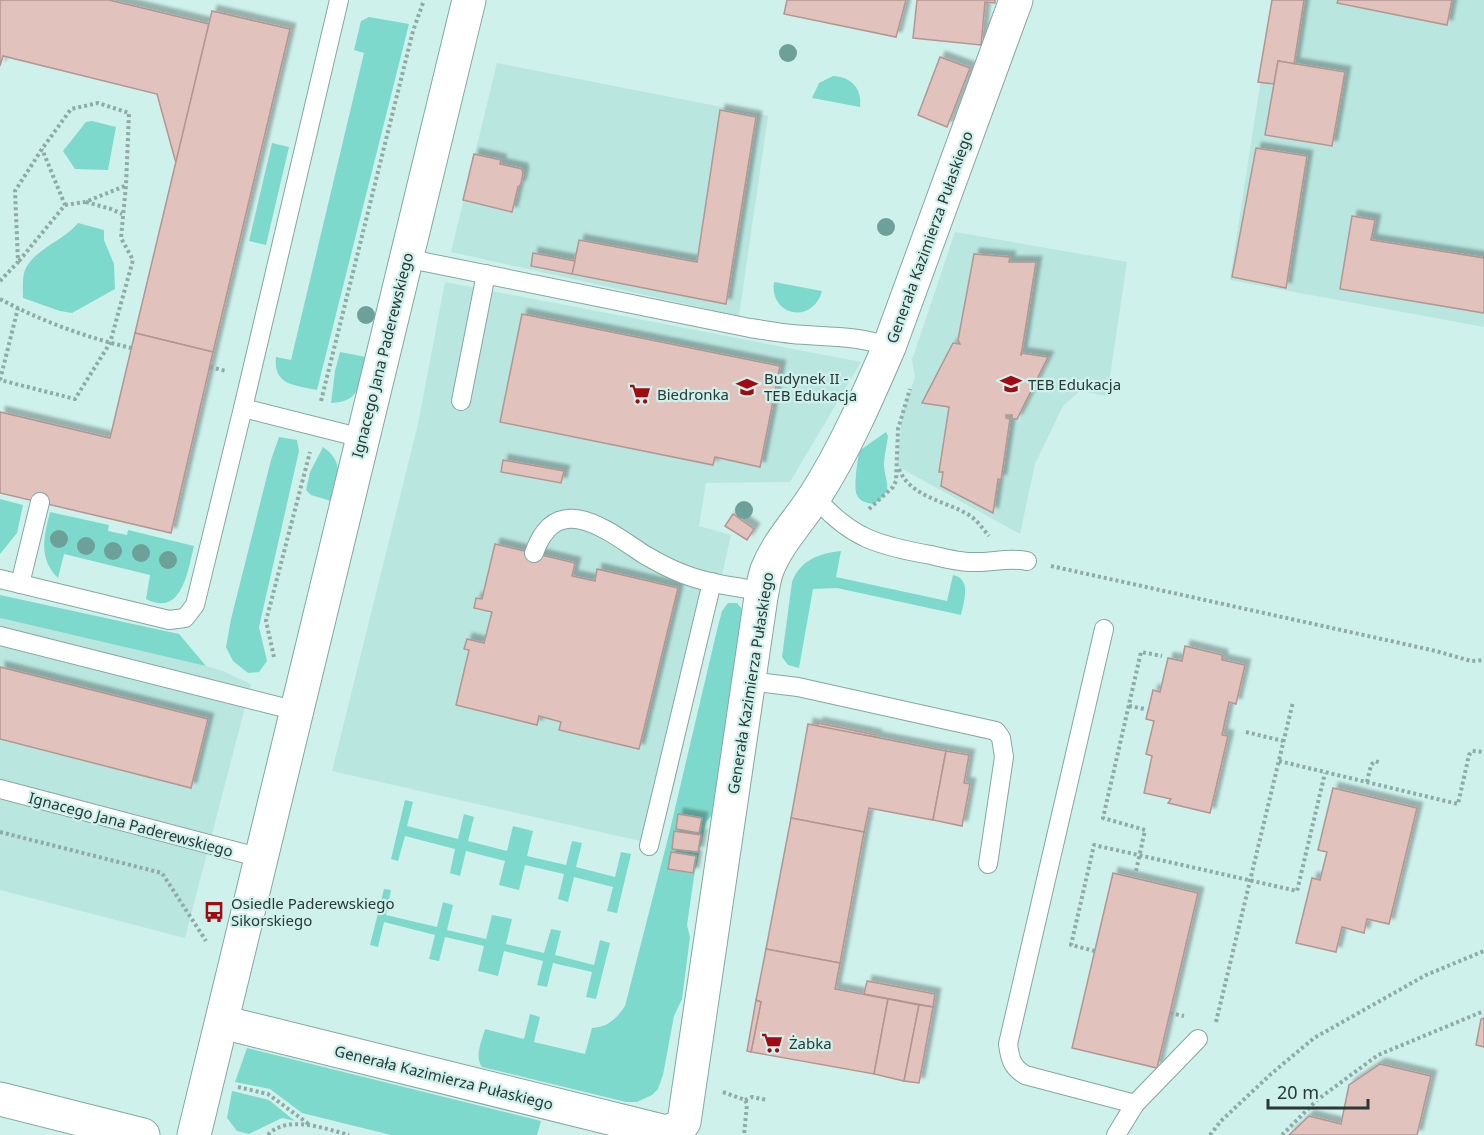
<svg xmlns="http://www.w3.org/2000/svg" width="1484" height="1135" font-family="'Noto Sans',sans-serif">
<defs>
<filter id="shadow"><feDropShadow dx="5.5" dy="-5.5" stdDeviation="1.5" flood-color="#0004"/></filter>
</defs>
<rect width="100%" height="100%" fill="#cef1ec"/>
<g fill="#bae6e0">
<polygon points="1273,0 1484,0 1484,327 1230,280"/>
<polygon points="497,63 768,116 739,316 451,252"/>
<polygon points="955,232 1127,262 1107,396 1080,391 1063,406 1035,464 1020,534 897,466 902,415 915,377 912,360"/>
<polygon points="445,282 861,362 790,482 706,483 699,526 731,535 675,782 658,845 332,771 418,424"/>
<polygon points="0,618 206,666 223,671 251,684 185,938 0,890"/>
</g>
<g fill="#7ed9cd">
<path d="M369 17 409 24 317 390C295 385 273 386 276 357L291 360 364 53 354 50 361 21Z"/>
<path d="M833 76C852 77 862 89 860 107L812 98 819 83Z"/>
<polygon points="92,121 116,127 108,170 75,169 63,151 86,122"/>
<polygon points="272,143 289,147 266,245 249,241"/>
<path d="M78 223 104 230V240L114 264 115 289 72 313 60 311 23 298C23 290 22 278 25 270 34 249 65 240 78 223Z"/>
<path d="M774 282 822 291C813 325 769 316 774 282Z"/>
<path d="M340 352 366 357C360 382 362 402 331 403L335 371Z"/>
<path d="M886 432 888 436C887 445 884 456 884 466 886 486 894 490 874 504 867 503 860 502 857 495 853 487 858 460 859 451Z"/>
<polygon points="279,437 297,440 299,451 259,627 267,661 259,672 248,673 233,661 226,647 231,619 271,460"/>
<path d="M323 447C346 463 337 478 331 501L311 495 306 490 310 472Z"/>
<polygon points="0,499 23,505 17,533 0,554"/>
<path d="M50 512 109 525 108 531 127 535 128 530 194 546C188 570 182 618 146 599L150 575 64 554 58 578C38 558 44 537 50 512Z"/>
<path d="M841 551 836 577 947 601 953 575C972 579 964 601 961 615L837 588 813 589 799 668 788 665 782 657 792 582C800 560 820 553 841 551Z"/>
<polygon points="0,595 179,634 206,666 0,618"/>
<path d="M728 603H737L742 609V615L719 790 712 815 706 822 694 877 687 925 690 937 682 999 674 1016 663 1075 658 1089 652 1095 637 1102H626L482 1067C474 1056 482 1041 485 1029L524 1039 530 1014 540 1017 534 1042 585 1054 592 1028C608 1027 616 1019 625 1006L669 834 717 630 722 611Z"/>
<polygon points="405,800 413,802 407,826 458,839 464,814 474,817 468,841 507,851 513,826 533,831 527,856 566,865 572,841 582,843 576,867 615,877 621,852 631,854 617,913 607,911 613,887 574,877 568,902 558,899 564,874 525,865 519,890 499,885 505,861 466,851 460,876 450,873 455,849 405,836 398,861 391,859"/>
<polygon points="384,889 391,890 386,915 437,927 443,902 453,905 447,930 486,939 492,915 512,919 506,944 544,953 551,929 561,931 555,955 594,965 600,940 610,943 596,999 586,997 592,972 553,963 547,987 537,985 543,961 504,951 498,976 478,971 484,946 445,937 439,961 429,959 435,935 384,922 378,947 370,945"/>
<polygon points="247,1048 541,1121 537,1135 391,1135 302,1113 270,1089 235,1082"/>
<polygon points="232,1091 269,1100 295,1121 282,1118 249,1134 237,1131 227,1118"/>
</g>
<g fill="#e2c2bd" stroke="#b49591" stroke-width="1.5" filter="url(#shadow)">
<polygon points="0,0 109,0 209,24 176,163 157,94 3,56 0,66"/>
<polygon points="787,0 906,0 896,37 784,14"/>
<polygon points="917,0 995,0 995,3 985,2 981,45 913,38"/>
<polygon points="1272,0 1304,0 1294,64 1278,61 1274,84 1258,82"/>
<polygon points="1338,0 1452,0 1447,25 1337,3"/>
<polygon points="212,11 290,29 213,352 135,333"/>
<polygon points="940,57 970,68 947,127 918,115"/>
<polygon points="1278,61 1345,72 1332,146 1265,135"/>
<polygon points="720,110 756,117 726,304 572,274 579,240 697,262"/>
<polygon points="1256,148 1307,156 1286,288 1232,277"/>
<polygon points="474,154 501,160 500,164 522,169 523,173 521,184 518,187 512,212 463,200"/>
<polygon points="1352,216 1375,220 1371,240 1484,258 1484,313 1340,289"/>
<polygon points="533,253 575,261 572,274 531,266"/>
<polygon points="974,254 1010,257 1009,262 1036,262 1021,356 1021,353 1048,357 1017,419 1012,419 1012,415 1006,415 1006,418 1010,419 1001,480 998,479 993,513 941,486 943,472 939,472 949,407 922,403 953,343 960,344 958,340"/>
<polygon points="522,314 780,366 760,467 715,457 713,465 500,422"/>
<polygon points="135,333 213,352 171,533 0,493 0,412 110,438"/>
<polygon points="503,460 564,471 561,483 501,472"/>
<polygon points="733,514 754,529 747,540 725,526"/>
<polygon points="495,544 575,563 572,576 595,581 597,569 678,588 639,749 559,730 561,722 539,716 537,725 456,705 469,650 464,649 467,639 484,643 492,612 474,608 476,598 482,599"/>
<polygon points="1185,646 1222,655 1222,660 1245,665 1236,704 1229,702 1222,735 1228,736 1210,813 1168,803 1171,799 1144,793 1152,756 1146,754 1154,721 1146,719 1153,690 1160,692 1168,658 1182,661"/>
<polygon points="0,667 208,719 191,788 0,739"/>
<polygon points="818,723 876,735 876,737 817,727"/>
<polygon points="808,724 946,751 933,820 869,808 864,832 791,818"/>
<polygon points="946,751 969,755 964,783 970,784 962,826 933,820"/>
<polygon points="1333,788 1417,808 1389,924 1367,919 1364,933 1342,927 1336,952 1296,943 1312,878 1320,880 1327,852 1318,850"/>
<polygon points="678,814 702,818 699,833 676,829"/>
<polygon points="791,818 864,832 840,963 766,949"/>
<polygon points="674,831 701,835 698,852 672,849"/>
<polygon points="671,852 696,856 693,873 668,869"/>
<polygon points="1113,873 1198,893 1157,1068 1072,1048"/>
<polygon points="766,949 840,963 835,989 888,999 874,1074 751,1052 761,1002 756,1000"/>
<polygon points="867,981 935,994 933,1007 864,994"/>
<polygon points="888,999 919,1005 904,1081 874,1074"/>
<polygon points="756,1000 761,1002 751,1052 747,1051"/>
<polygon points="919,1005 933,1007 919,1083 904,1081"/>
<polygon points="1484,1018 1484,1047 1476,1045 1481,1019"/>
<polygon points="1380,1064 1431,1076 1417,1135 1289,1135 1309,1116 1341,1124 1349,1085"/>
</g>
<g fill="none" stroke-linecap="round" stroke-linejoin="round">
<defs>
<g id="lane">
<path d="M405 258 750 328C764 330 778 333 792 334 824 337 858 335 889 347"/>
<polyline points="461,401 486,274"/>
<polyline points="243,408 339,0"/>
<path d="M815 497C850 538 879 546 931 555 944 558 959 562 972 562 992 563 1007 557 1027 561"/>
<path d="M534 553C557 488 608 531 645 555 657 562 672 570 686 575 710 584 737 587 762 591"/>
<polyline points="0,579 169,620 185,618 195,605 243,408 362,438"/>
<polyline points="20,584 40,502"/>
<path d="M1104 629 1008 1044C1010 1059 1012 1067 1025 1075L1135 1104 1116 1135"/>
<polyline points="0,636 297,711"/>
<polyline points="749,681 798,687 996,731 1001,738 1004,757 988,864"/>
<polyline points="0,789 261,858"/>
<polyline points="649,846 712,582"/>
<polyline points="1135,1104 1198,1039"/>
</g>
<g id="street">
<path d="M222 1022 666 1132 680 1127 684 1122 761 597C763 588 764 578 767 570 778 542 799 521 815 496 845 449 867 398 889 347L1016 0"/>
<polyline points="0,1099 143,1135"/>
<polyline points="194,1135 469,0"/>
</g>
</defs>
<use href="#lane" stroke="#85a7a1" stroke-width="20"/>
<use href="#street" stroke="#85a7a1" stroke-width="35"/>
<g stroke="#8faaa7" stroke-width="4" stroke-dasharray="3 3" stroke-linecap="butt">
<polyline points="86,202 111,209 122,214"/>
<polyline points="65,205 85,202 125,186"/>
<polyline points="19,261 65,205 42,149"/>
<polyline points="0,281 18,262 15,191 42,149 71,109 98,103 129,113 126,185 121,238 133,260 110,343 75,399 0,380"/>
<path d="M0 299C41 321 85 337 131 348"/>
<polyline points="210,367 226,371"/>
<polyline points="0,380 18,308"/>
<polyline points="321,401 413,31 424,0"/>
<path d="M899 469C910 497 946 501 969 515 977 520 983 529 989 536"/>
<polyline points="869,509 893,487 896,481 898,429 910,389"/>
<polyline points="1051,566 1436,651 1471,661 1484,660"/>
<polyline points="274,657 266,621 310,452"/>
<polyline points="1129,706 1145,709"/>
<polyline points="1246,732 1283,741"/>
<polyline points="1279,761 1458,804 1469,755 1472,751 1484,752"/>
<polyline points="1367,782 1371,765 1375,761 1381,763"/>
<polyline points="0,832 162,873 206,941"/>
<polyline points="1136,871 1145,830 1103,818 1141,652 1162,656"/>
<polyline points="1095,951 1071,945 1094,845 1297,891 1325,773"/>
<polyline points="1170,1013 1184,1016"/>
<polyline points="1216,1022 1293,702"/>
<polyline points="238,1087 268,1094 310,1125"/>
<polyline points="723,1092 745,1100 747,1104 744,1135"/>
<polyline points="745,1100 752,1097 767,1100"/>
<path d="M268 1135C287 1114 326 1129 349 1135"/>
<polyline points="1210,1135 1221,1121 1271,1074 1314,1038 1426,975 1484,951"/>
<polyline points="1282,1135 1317,1100 1378,1055 1484,1011"/>
</g>
<use href="#lane" stroke="#fff" stroke-width="18"/>
<use href="#street" stroke="#fff" stroke-width="33"/>
</g>
<g fill="#6ea09a">
<circle cx="788" cy="53" r="9"/>
<circle cx="886" cy="227" r="9"/>
<circle cx="366" cy="315" r="9"/>
<circle cx="744" cy="510" r="9"/>
<circle cx="59" cy="539" r="9"/>
<circle cx="86" cy="546" r="9"/>
<circle cx="113" cy="551" r="9"/>
<circle cx="141" cy="553" r="9"/>
<circle cx="168" cy="560" r="9"/>
</g>
<defs>
<symbol id="university-bare" viewBox="-9 -9 18 18"><path d="M0-5L7-2L0 1L-7-2ZM-4 1L0 2.5L4 1V4Q0 6-4 4Z" fill="#a30910" stroke="#cef1ec" stroke-width="2.5" paint-order="stroke"/></symbol>
<symbol id="school-bare" viewBox="-9 -9 18 18"><path d="M0-5L7-2L0 1L-7-2ZM-4 1L0 2.5L4 1V4Q0 6-4 4Z" fill="#a30910" stroke="#cef1ec" stroke-width="2.5" paint-order="stroke"/></symbol>
<symbol id="supermarket-bare" viewBox="-9 -9 18 18"><path d="M-6-5.5h2.5l.6 2H6L4.5 2H-2.5L-4.4-4H-6ZM-1.5 3.2a1.3 1.3 0 1 0 .1 0ZM3 3.2a1.3 1.3 0 1 0 .1 0Z" fill="#a30910" stroke="#cef1ec" stroke-width="2.5" paint-order="stroke"/></symbol>
<symbol id="bus-bare" viewBox="-9 -9 18 18"><path d="M-5-6H5V4H4V6H2V4H-2V6H-4V4H-5ZM-3.5-4V0h7V-4ZM-3.5 1.2v1.5H-2V1.2ZM2 1.2v1.5H3.5V1.2Z" fill="#a30910" stroke="#cef1ec" stroke-width="2.5" paint-order="stroke"/></symbol>
</defs>
<g fill-rule="evenodd">
<use href="#university-bare" x="996" y="369" width="30" height="30"/>
<use href="#school-bare" x="732" y="372" width="30" height="30"/>
<use href="#supermarket-bare" x="625" y="379" width="30" height="30"/>
<use href="#bus-bare" x="199" y="897" width="30" height="30"/>
<use href="#supermarket-bare" x="757" y="1028" width="30" height="30"/>
</g>
<g text-anchor="middle" dominant-baseline="central" stroke-width="4.5" stroke-linejoin="round" paint-order="stroke">
<g font-size="15" fill="#2a3836" stroke="#cef1ec">
<text transform="translate(929 237) rotate(-70)">Generała Kazimierza Pułaskiego</text>
<text transform="translate(382 355) rotate(-76)">Ignacego Jana Paderewskiego</text>
<text transform="translate(750 683) rotate(-81)">Generała Kazimierza Pułaskiego</text>
<text transform="translate(131 824) rotate(15)">Ignacego Jana Paderewskiego</text>
<text transform="translate(444 1077) rotate(14)">Generała Kazimierza Pułaskiego</text>
</g>
<g font-size="15" fill="#2a3836" stroke="#cef1ec" text-anchor="start">
<text x="764" y="378">Budynek II -<tspan x="764" dy="17">TEB Edukacja</tspan></text>
<text x="1028" y="384">TEB Edukacja</text>
<text x="657" y="394">Biedronka</text>
<text x="231" y="903">Osiedle Paderewskiego<tspan x="231" dy="17">Sikorskiego</tspan></text>
<text x="789" y="1043">Żabka</text>
</g>
</g>
<path d="M1268 1099v9h100v-9" fill="none" stroke="#2a3836" stroke-width="3"/>
<text x="1277" y="1099" font-size="18" fill="#2a3836" stroke="#cef1ec" stroke-width="4.5" paint-order="stroke">20 m</text>
</svg>
